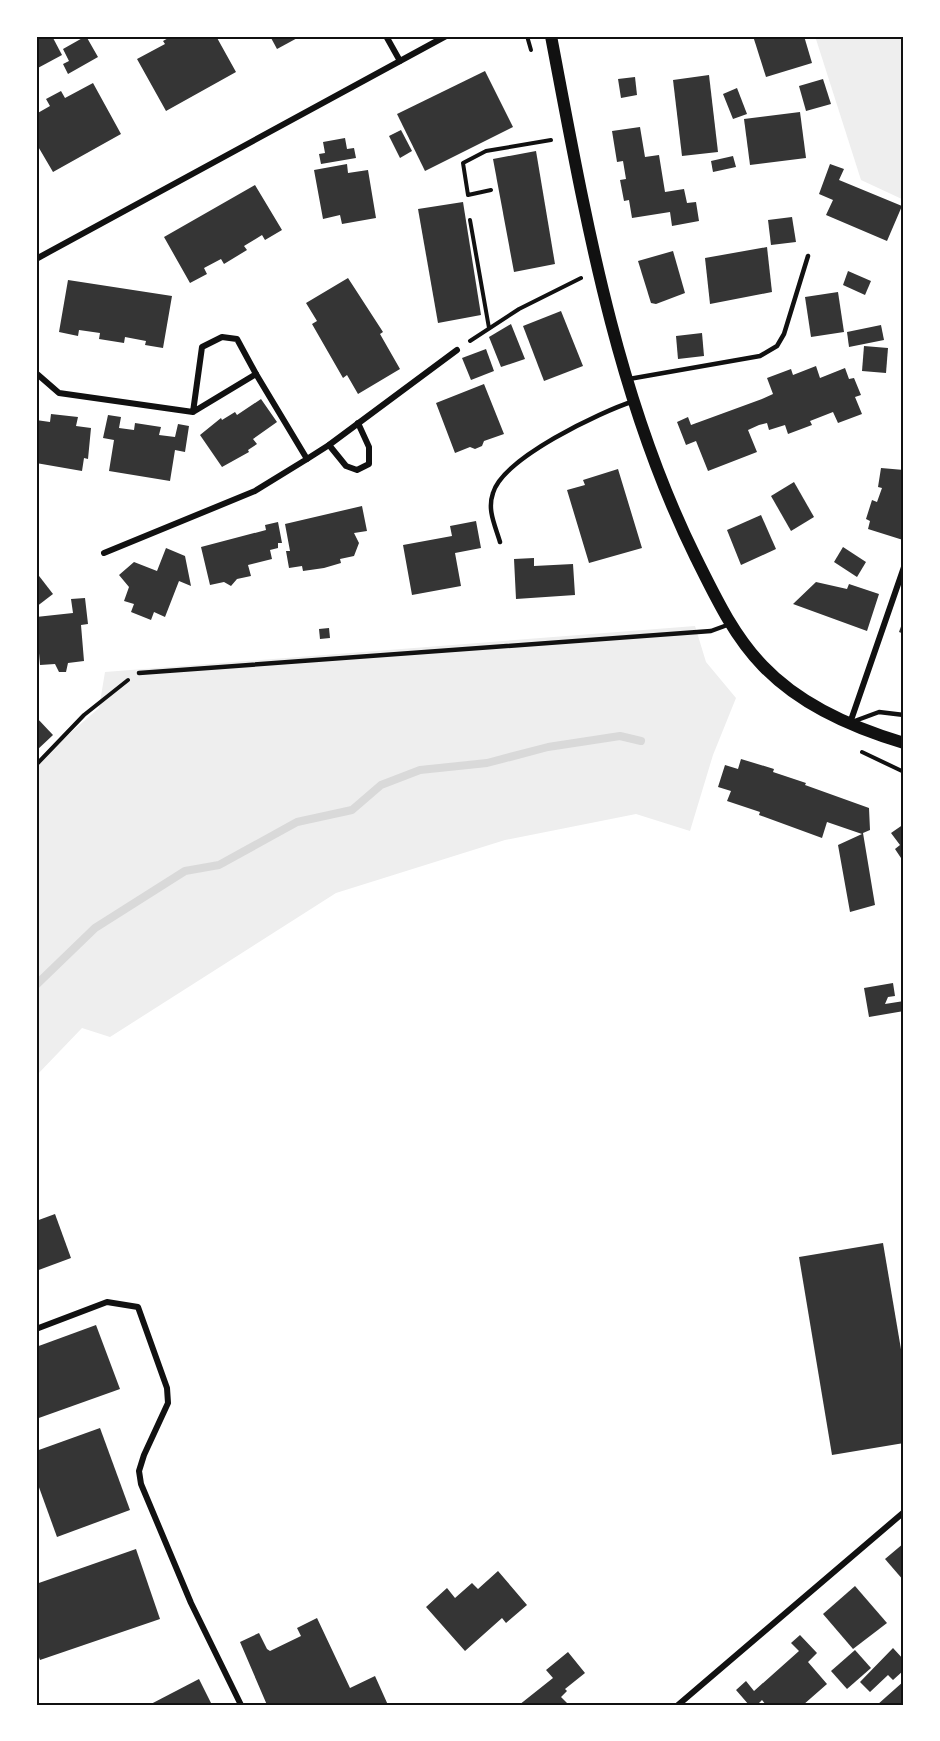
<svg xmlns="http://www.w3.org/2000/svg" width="940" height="1741" font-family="'PT Serif',serif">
<rect width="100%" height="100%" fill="#fff"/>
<g fill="#eee">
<polygon points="815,36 904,36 904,200 861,180"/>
<polygon points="695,626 706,662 736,698 713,755 690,831 636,814 505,840 336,893 110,1037 82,1028 36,1076 36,763 99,708 105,672"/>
</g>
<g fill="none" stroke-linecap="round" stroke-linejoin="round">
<polyline stroke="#d9d9d9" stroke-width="8" points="36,985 95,928 185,871 219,865 297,822 352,810 381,785 420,770 487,763 548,747 620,736 641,741"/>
</g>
<g fill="#353535">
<polygon points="36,36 52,36 62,55 36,69"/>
<polygon points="86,36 98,57 68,74 63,64 69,61 63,49"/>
<polygon points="172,36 216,36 236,72 166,111 137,59 165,44 163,41"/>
<polygon points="270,36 301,36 277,49"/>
<polygon points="753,36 804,36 812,63 766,77"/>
<polygon points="485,71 513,127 425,171 397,114"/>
<polygon points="709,75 718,152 682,156 673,80"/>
<polygon points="635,77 637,95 621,98 618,79"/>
<polygon points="823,79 831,104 806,111 799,86"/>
<polygon points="93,83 121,134 53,172 36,143 36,114 50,106 46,99 61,91 65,98"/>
<polygon points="737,88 747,114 733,119 723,94"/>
<polygon points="800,112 806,158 750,165 744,119"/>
<polygon points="640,127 645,157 659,155 665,192 684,189 687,203 696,202 699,221 672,226 670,212 632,218 629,200 624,201 620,180 626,179 623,161 617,162 612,131"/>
<polygon points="401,130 412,151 400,158 389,136"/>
<polygon points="345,138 347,149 354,148 356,158 321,164 319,154 325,153 323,142"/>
<polygon points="536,151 555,264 514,272 493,159"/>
<polygon points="733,156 736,167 713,172 711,161"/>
<polygon points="347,164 348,173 368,170 376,218 342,224 340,215 323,219 314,170"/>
<polygon points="830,164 844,169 839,180 902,206 887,241 826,215 833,200 819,194"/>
<polygon points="255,185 282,230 265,240 262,235 244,246 247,250 224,264 221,259 204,268 207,274 190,283 164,237"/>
<polygon points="463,202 481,315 438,323 418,209"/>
<polygon points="792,217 796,242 771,245 768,220"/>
<polygon points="767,247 772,292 710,304 705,258"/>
<polygon points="673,251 685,293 656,304 651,303 638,261"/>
<polygon points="848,271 871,281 865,295 843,285"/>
<polygon points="348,278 383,332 380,334 400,369 358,394 347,375 343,378 312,324 317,321 306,303"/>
<polygon points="68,280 172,296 163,348 145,345 146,341 125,337 124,343 99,339 100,333 79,330 78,336 59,332"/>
<polygon points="838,292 844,332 811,337 805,297"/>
<polygon points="561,311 583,366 544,381 523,326"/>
<polygon points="511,324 525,359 501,367 489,337"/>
<polygon points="881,325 884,340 849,347 847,332"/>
<polygon points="702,333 704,356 678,359 676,336"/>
<polygon points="864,346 888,348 886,373 862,371"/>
<polygon points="486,349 494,371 471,380 462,358"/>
<polygon points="816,366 820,378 845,368 849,379 854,378 861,395 855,397 862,414 838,423 833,412 810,421 812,425 788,434 785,425 769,430 767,423 759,425 748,430 757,452 708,471 696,441 686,445 677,422 688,417 691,425 762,399 773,394 767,378 791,369 793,375"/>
<polygon points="484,384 504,434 484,441 482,446 475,449 470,447 455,453 436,403"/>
<polygon points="261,399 277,422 253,439 257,444 248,450 249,452 222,467 200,435 221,418 222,420 235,412 237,415"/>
<polygon points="51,414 78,417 76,426 91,428 88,459 84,458 82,471 36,463 36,420 50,422"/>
<polygon points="108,415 121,417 119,428 134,430 135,423 161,427 159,435 175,437 178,424 189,426 185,452 175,450 170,481 109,471 114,440 103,438"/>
<polygon points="881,468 904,470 903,540 868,529 870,521 866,519 872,500 877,502 882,488 878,487"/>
<polygon points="618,469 642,548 589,563 567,490 585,485 583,480"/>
<polygon points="794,482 814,517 791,531 771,496"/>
<polygon points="362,506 367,531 354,533 359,543 354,556 340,559 341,563 324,568 303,571 302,566 289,568 286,551 290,551 285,524"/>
<polygon points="761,515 776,549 741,565 727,530"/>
<polygon points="476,521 481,548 455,553 461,586 412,595 403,545 452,536 450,526"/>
<polygon points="278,522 282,543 278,543 278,548 270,550 272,559 248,565 251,576 237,579 231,586 224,582 210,585 201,547 266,530 265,525"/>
<polygon points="843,547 866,562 857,577 834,562"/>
<polygon points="166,548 185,556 191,586 179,581 165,617 154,612 151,620 131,612 134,604 124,601 129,587 119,575 134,562 157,571"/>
<polygon points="534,558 534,566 573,564 575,595 516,599 514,559"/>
<polygon points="36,572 53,594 36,607"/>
<polygon points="816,582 847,589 849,584 879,594 867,631 793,604"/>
<polygon points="85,598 88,624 81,625 84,661 68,663 66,672 59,672 55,664 40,665 36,617 73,613 71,599"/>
<polygon points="904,618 904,634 899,632"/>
<polygon points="329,628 330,638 320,639 319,629"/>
<polygon points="36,717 53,735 36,751"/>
<polygon points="741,759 774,769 773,772 806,783 805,785 869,808 870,830 863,833 875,905 850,912 838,845 862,834 827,822 822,838 759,815 760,812 727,801 731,791 718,787 725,765 738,769"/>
<polygon points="904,824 904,856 901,858 895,849 900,845 891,833"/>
<polygon points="893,983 895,996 888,997 885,1004 904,1001 904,1011 869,1017 864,988"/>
<polygon points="55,1214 71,1258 36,1271 36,1221"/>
<polygon points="883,1243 904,1367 904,1443 832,1455 799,1257"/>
<polygon points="96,1325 120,1389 36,1419 36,1347"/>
<polygon points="100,1428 130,1510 57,1537 36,1479 36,1451"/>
<polygon points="904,1543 904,1581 885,1559"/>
<polygon points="136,1549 160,1619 40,1660 36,1649 36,1584"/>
<polygon points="498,1571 527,1605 506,1623 502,1618 465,1651 426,1607 447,1588 455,1598 472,1583 478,1589"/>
<polygon points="855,1586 887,1623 853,1649 823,1614"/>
<polygon points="317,1618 350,1688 375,1676 388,1705 267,1705 240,1642 259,1633 267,1649 270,1651 301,1636 297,1628"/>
<polygon points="800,1635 817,1653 808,1662 827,1684 803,1705 766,1705 762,1700 757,1705 749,1705 736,1690 746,1681 754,1691 799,1651 791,1643"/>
<polygon points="893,1648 904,1660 904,1670 893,1680 888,1675 870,1692 860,1682"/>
<polygon points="855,1650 871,1668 847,1689 831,1671"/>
<polygon points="568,1652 585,1673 565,1689 567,1691 561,1697 569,1705 519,1705 553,1678 546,1670"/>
<polygon points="199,1679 212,1705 149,1705"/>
<polygon points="904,1681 904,1705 877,1705"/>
</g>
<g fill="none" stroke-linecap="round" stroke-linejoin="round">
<g stroke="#111" stroke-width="4">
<polyline points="527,36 531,50"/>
<polyline points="491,190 468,195 463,163 486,151 551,140"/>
<polyline points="470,220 489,328"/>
<polyline points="470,341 519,309 581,278"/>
<polyline points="862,752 904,772"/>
<polyline points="36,765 84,715 128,680"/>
</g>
<g stroke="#111" stroke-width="4.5">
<polyline points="629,379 760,356 777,346 784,334 808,256"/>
<path d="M500 542C495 525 487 510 493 493 503 458 600 412 634 401"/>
<polyline points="139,673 711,631 730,624"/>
<polyline points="852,722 879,712 904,715"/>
</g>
<g stroke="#111" stroke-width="6">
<polyline points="386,36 400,61"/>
<polyline points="36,259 446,36"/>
<polyline points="36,373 59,393 193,412 256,374 237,339 222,337 202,347 193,412"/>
<polyline points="329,445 346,466 357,470 369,464 369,447 358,423"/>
<polyline points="307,459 329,445 457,350"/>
<polyline points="104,553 255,491 307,459 256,374"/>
<polyline points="850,723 904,567"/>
<polyline points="36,1329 107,1302 138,1307 167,1388 168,1403 144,1455 139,1471 141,1484 191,1603 241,1705"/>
<polyline points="678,1705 904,1512"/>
</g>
<path stroke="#111" stroke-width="12" d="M551 36C585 214 615 394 696 558 715 596 733 635 763 666 800 705 853 728 904 743"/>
</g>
<rect width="940" height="1741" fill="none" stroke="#ffffff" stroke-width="75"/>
<rect x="38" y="38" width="864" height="1666" fill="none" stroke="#111" stroke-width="2"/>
</svg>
